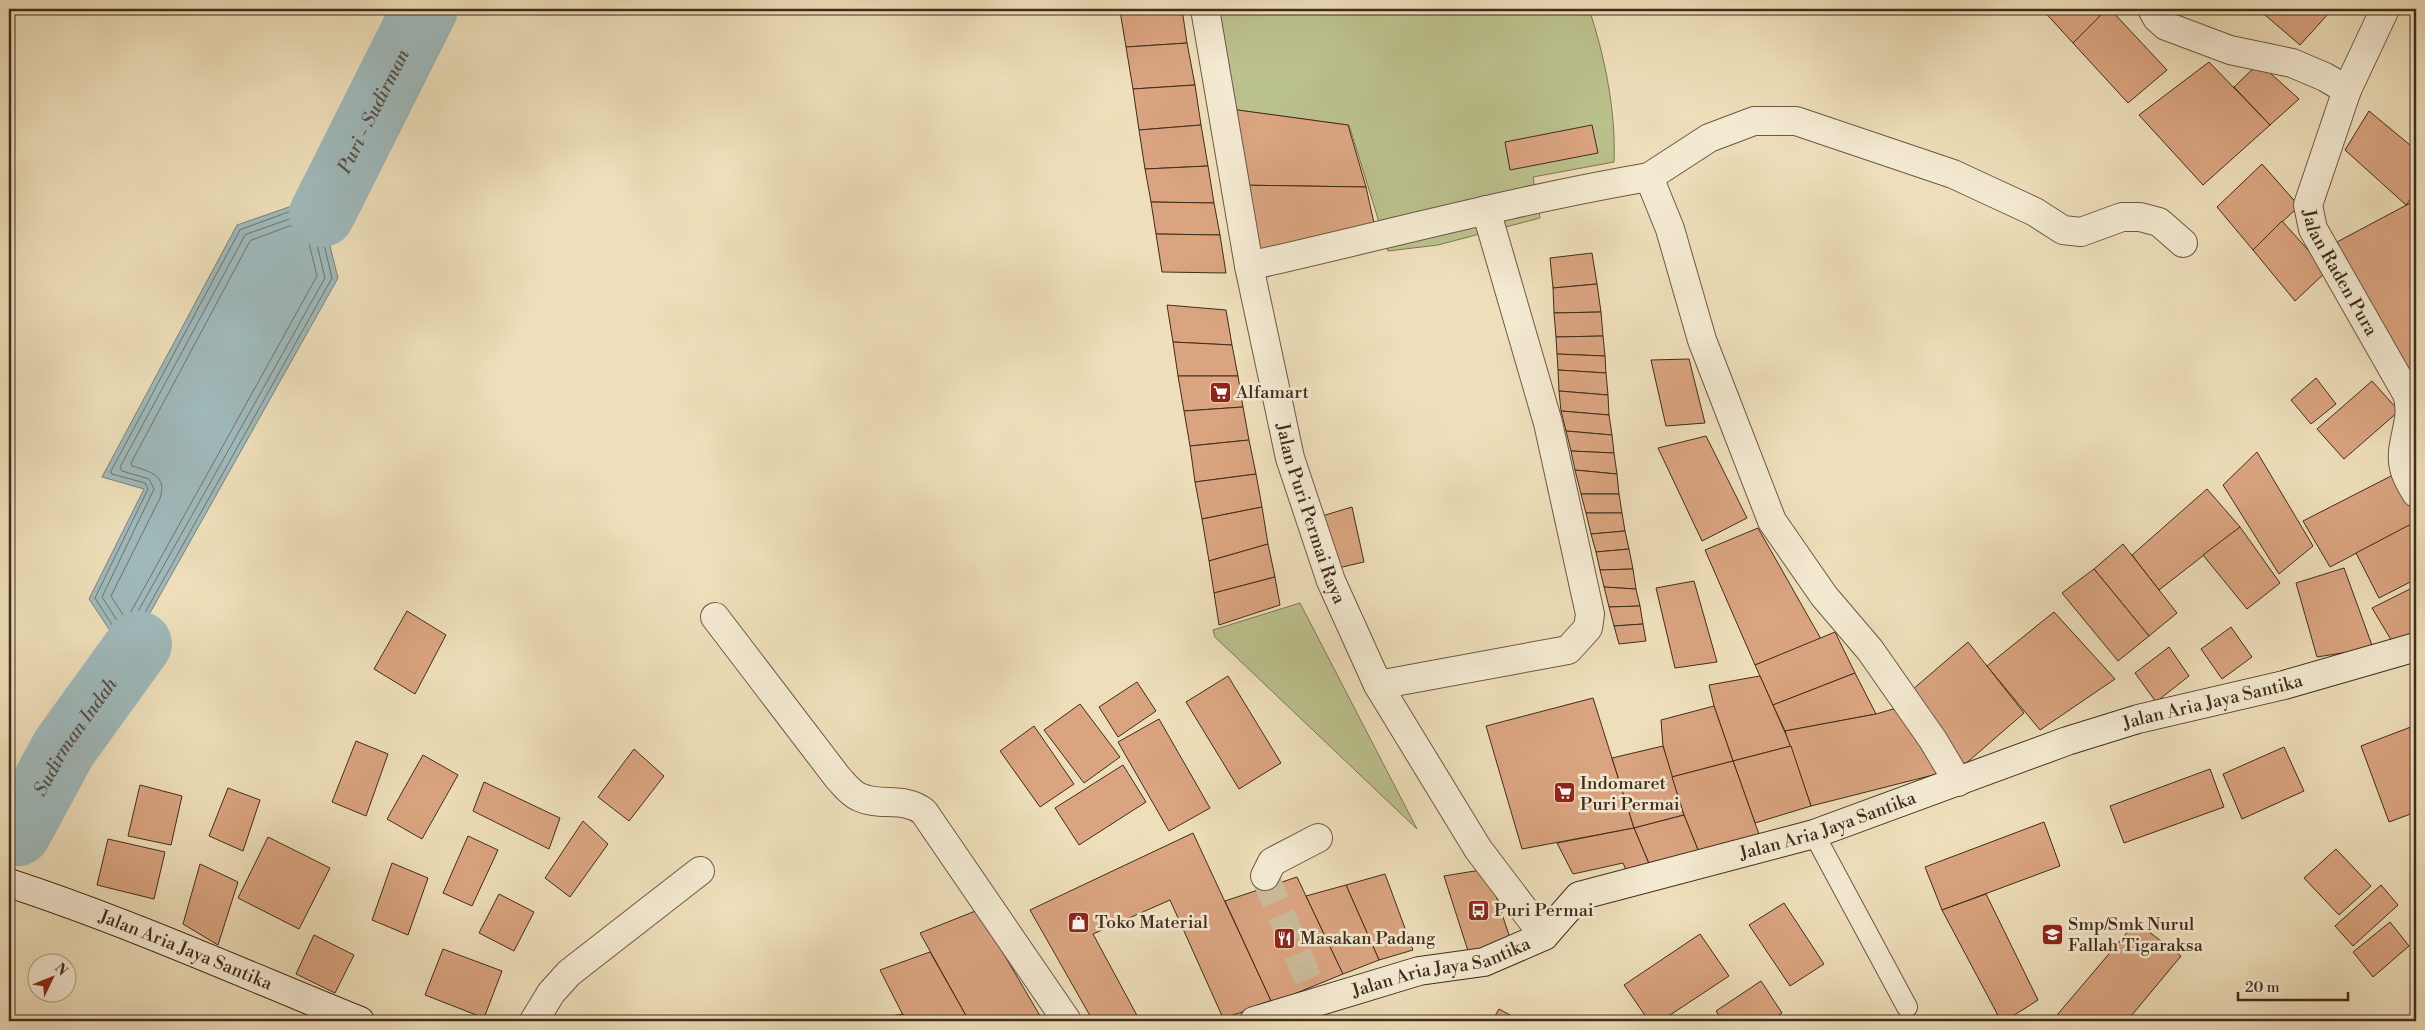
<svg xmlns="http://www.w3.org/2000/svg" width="2425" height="1030" font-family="'Libre Bodoni',serif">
<rect width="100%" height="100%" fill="#eedfba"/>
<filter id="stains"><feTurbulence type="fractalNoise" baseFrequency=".004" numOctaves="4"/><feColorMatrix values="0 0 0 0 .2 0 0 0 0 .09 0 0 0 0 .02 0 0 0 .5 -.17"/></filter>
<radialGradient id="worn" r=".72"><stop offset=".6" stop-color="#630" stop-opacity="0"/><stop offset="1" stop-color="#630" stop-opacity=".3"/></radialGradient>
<g fill="#bbc18d" stroke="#7e7654">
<path d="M1205 9H1589C1605 57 1616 111 1614 162L1533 177 1540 218 1438 245 1388 251 1349 125 1222 108Z"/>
<polygon points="1300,603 1417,829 1215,637 1213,630"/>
</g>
<polygon fill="#9fb9bb" stroke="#79817b" points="289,207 322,214 338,278 146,620 139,644 115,638 89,599 144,489 102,477 237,225"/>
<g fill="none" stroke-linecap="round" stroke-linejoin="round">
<g stroke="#70726c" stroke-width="1">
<polygon points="289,212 318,219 332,278 142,618 136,636 118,634 95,598 148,489 145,483 112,474 111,471 240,230"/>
<polygon points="290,219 312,224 325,278 136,615 132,628 122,628 102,597 154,489 149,479 122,471 120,467 245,235"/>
<path d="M290 226 306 231 317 276 128 617 125 618 111 596 160 498C168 476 149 471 132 466L131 463 250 241Z"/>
</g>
<g stroke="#9fb9bb" stroke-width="66">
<path id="s1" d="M322 214 425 9"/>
<path id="s2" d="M18 833 64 748 139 644"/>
</g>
</g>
<g fill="#daa480" stroke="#402c1c">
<polygon points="1139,9 1182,9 1187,43 1126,47 1120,11"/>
<polygon points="2042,9 2107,9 2073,43"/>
<polygon points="2107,9 2110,9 2167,70 2128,103 2073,43"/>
<polygon points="2258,9 2324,9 2329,13 2300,45"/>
<polygon points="1187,43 1195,85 1133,89 1126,47"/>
<polygon points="2209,62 2270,125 2203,185 2139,115"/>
<polygon points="2259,63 2299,99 2270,125 2234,87"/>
<polygon points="1195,85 1201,125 1139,130 1133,89"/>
<polygon points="1223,108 1348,125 1366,187 1236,185"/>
<polygon points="2369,111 2416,150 2416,192 2406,205 2345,150"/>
<polygon points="1201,125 1208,166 1145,169 1139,130"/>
<polygon points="1592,125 1598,153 1510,170 1505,142"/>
<polygon points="2262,164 2299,206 2253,250 2217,207"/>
<polygon points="1208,166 1214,203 1151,202 1145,169"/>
<polygon points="1236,185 1366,187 1376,232 1252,258"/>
<polygon points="2416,200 2416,399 2337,242"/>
<polygon points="1151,202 1214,203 1220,235 1156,234"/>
<polygon points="2282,221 2327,271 2295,301 2253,250"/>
<polygon points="1156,234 1220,235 1226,273 1162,272"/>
<polygon points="1592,253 1597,284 1553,288 1550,258"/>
<polygon points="1597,284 1601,312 1554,313 1553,288"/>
<polygon points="1167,305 1226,310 1232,345 1173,342"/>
<polygon points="1601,312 1603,336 1556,337 1554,313"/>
<polygon points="1603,336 1605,356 1557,354 1556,337"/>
<polygon points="1173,342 1232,345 1238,376 1178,376"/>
<polygon points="1557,354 1605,356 1606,373 1558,370"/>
<polygon points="1689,359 1705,423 1666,426 1651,360"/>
<polygon points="1558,370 1606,373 1608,395 1559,391"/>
<polygon points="1178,376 1238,376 1243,407 1184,411"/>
<polygon points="2316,378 2336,404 2311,424 2291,400"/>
<polygon points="2372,381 2399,411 2344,459 2317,429"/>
<polygon points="1559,391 1608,395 1609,415 1561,411"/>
<polygon points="1243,407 1249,440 1190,446 1184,411"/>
<polygon points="1561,411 1609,415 1612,435 1566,431"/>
<polygon points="1566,431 1612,435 1614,453 1571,451"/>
<polygon points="1706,436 1747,518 1702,541 1658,448"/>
<polygon points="1249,440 1256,474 1195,482 1190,446"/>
<polygon points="1571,451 1614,453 1617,474 1575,470"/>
<polygon points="2257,452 2313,546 2279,574 2223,485"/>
<polygon points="1575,470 1617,474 1619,494 1581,494"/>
<polygon points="1256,474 1262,507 1202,519 1195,482"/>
<polygon points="2393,475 2416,510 2416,522 2330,567 2303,521"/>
<polygon points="2207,489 2240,527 2159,590 2132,555"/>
<polygon points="1581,494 1619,494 1622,513 1586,513"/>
<polygon points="1262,507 1268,544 1209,561 1202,519"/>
<polygon points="1352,507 1364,562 1338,568 1322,516"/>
<polygon points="1586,513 1622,513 1625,531 1591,534"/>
<polygon points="2415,522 2416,579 2379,598 2356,553"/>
<polygon points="2240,527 2280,583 2247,609 2203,555"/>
<polygon points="1758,528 1821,639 1755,665 1705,550"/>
<polygon points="1625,531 1629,549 1596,552 1591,534"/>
<polygon points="1268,544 1275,577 1214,593 1209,561"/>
<polygon points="2123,544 2177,613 2149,636 2094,569"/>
<polygon points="1629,549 1633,569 1600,570 1596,552"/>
<polygon points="2344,568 2373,648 2317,657 2296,583"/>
<polygon points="1633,569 1636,589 1604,587 1600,570"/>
<polygon points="2094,569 2149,636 2118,661 2062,593"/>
<polygon points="1275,577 1280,605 1219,625 1214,593"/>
<polygon points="1694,581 1717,662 1675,668 1656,588"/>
<polygon points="2416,586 2416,639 2396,648 2372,608"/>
<polygon points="1604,587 1636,589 1640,606 1609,607"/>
<polygon points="1640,606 1643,624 1614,626 1609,607"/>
<polygon points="407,611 446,635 415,694 374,669"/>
<polygon points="2054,612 2115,679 2040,730 1987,666"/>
<polygon points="1643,624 1646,641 1619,644 1614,626"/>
<polygon points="2231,627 2252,657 2222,679 2201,649"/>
<polygon points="1835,632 1855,673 1773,705 1755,665"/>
<polygon points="1968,642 2024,713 1963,766 1905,696"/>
<polygon points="2169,647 2189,676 2156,702 2135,673"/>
<polygon points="1855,673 1876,714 1785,731 1773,705"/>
<polygon points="1228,676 1281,763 1239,789 1186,702"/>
<polygon points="1760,676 1791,746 1733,761 1714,706 1709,685"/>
<polygon points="1137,682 1156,711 1118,737 1099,707"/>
<polygon points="1593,698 1634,828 1522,849 1486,726"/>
<polygon points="1080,704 1120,757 1084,783 1044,730"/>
<polygon points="1907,705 1941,773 1811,806 1785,731 1876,714"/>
<polygon points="1714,706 1733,761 1672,777 1663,746 1661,720"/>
<polygon points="1159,719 1210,808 1169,831 1118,742"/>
<polygon points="2416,725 2416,812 2389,822 2361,746"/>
<polygon points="1034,726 1074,784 1040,807 1000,751"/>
<polygon points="356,741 388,754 366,816 332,802"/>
<polygon points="1663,746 1684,815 1634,828 1612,758"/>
<polygon points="1791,746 1811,806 1755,823 1733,761"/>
<polygon points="2284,747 2304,791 2242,819 2223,774"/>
<polygon points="634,749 664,776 629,821 598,797"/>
<polygon points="423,755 458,775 422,839 387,819"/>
<polygon points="1733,761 1760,837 1700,855 1684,815 1672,777"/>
<polygon points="1123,765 1146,802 1079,845 1055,808"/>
<polygon points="2210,769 2224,807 2124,843 2110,806"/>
<polygon points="484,782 560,818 549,849 473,811"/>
<polygon points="140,785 182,796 171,845 128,836"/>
<polygon points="228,788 260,800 243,851 209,836"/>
<polygon points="1684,815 1700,855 1650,866 1634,828"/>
<polygon points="583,821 608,844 570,897 545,878"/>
<polygon points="2044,822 2060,866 1942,910 1925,867"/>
<polygon points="1634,828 1652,871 1629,877 1623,863 1573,874 1557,843"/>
<polygon points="1193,833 1272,1003 1223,1018 1170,900 1093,934 1140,1021 1093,1021 1030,910"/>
<polygon points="468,836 498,850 472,906 443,893"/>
<polygon points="268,837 330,868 299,929 238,898"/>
<polygon points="108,839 165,852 154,899 97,885"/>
<polygon points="2336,849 2371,886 2339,915 2304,878"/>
<polygon points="392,863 428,878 408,935 372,920"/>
<polygon points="200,864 238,882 218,945 183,924"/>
<polygon points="1487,869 1512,944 1469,954 1444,876"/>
<polygon points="1385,874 1413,950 1379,960 1346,885"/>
<polygon points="1297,877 1343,974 1272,1003 1225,901"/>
<polygon points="1346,885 1379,960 1343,974 1306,896"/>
<polygon points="2381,885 2398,905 2353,946 2335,926"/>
<polygon points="499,894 534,912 514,951 479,933"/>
<polygon points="1986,894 2038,1000 2005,1021 2001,1021 1942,910"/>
<polygon points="1784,903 1824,964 1790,986 1749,925"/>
<polygon points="978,910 1043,1021 969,1021 920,933"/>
<polygon points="2136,922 2181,956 2127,1021 2052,1021"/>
<polygon points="2390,922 2409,946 2373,977 2353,952"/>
<polygon points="1700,934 1729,976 1661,1021 1649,1021 1624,985"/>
<polygon points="314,935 354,955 335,993 296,974"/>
<polygon points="443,949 502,971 484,1018 425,995"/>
<polygon points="930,952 969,1021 906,1021 880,970"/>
<polygon points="1761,981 1782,1013 1770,1021 1723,1021 1716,1011"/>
<polygon points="1499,1009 1521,1021 1492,1021"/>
<polygon points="903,1014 906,1021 859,1021"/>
</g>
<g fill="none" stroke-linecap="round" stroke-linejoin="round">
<polyline stroke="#cbbb9a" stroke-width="28" stroke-dasharray="28 14" stroke-linecap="butt" points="1265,876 1313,991"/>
<defs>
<polyline id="lane" points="1814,834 1907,1007"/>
<g id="street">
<path id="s3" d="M1205 9 1249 266 1290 458 1331 581 1378 685 1478 849 1544 936"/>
<polyline points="2152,9 2157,18 2166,26 2230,50 2292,63 2325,77 2347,90"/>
<path id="s4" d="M2385 9 2347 90 2308 205 2313 229 2407 394C2416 420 2398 443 2404 468 2406 477 2411 485 2416 493"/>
<polyline points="1649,177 1709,138 1754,121 1796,121 1953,174 2035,212 2063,230 2081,232 2122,217 2140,217 2159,222 2183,243"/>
<path d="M1249 266C1382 236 1515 200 1649 177L1670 229 1702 340 1772 521 1824 596 1870 650 1933 740 1958 782"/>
<path d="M715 617 838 778C844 784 850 793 859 797 880 807 905 796 924 812L1067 1021"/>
<polyline points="1378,685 1568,650 1588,628 1590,614 1548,423 1486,210"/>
<polyline points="1265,876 1272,862 1318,838"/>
<polyline points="534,1021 551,993 569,973 700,871"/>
</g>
<g id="secondary">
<path id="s5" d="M9 883C128 922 244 974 360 1021"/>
<path id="s6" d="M1254 1021 1419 971 1484 962 1544 936 1579 896 1814 834 2067 741 2138 719 2284 685 2416 647"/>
</g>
</defs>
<use href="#lane" stroke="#6c5944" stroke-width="22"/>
<use href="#street" stroke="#6c5944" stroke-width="30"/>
<use href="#secondary" stroke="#402c1c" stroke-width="30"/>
<use href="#lane" stroke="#f4ead2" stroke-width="20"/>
<use href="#street" stroke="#f4ead2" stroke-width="28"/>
<use href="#secondary" stroke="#f4ead2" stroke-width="28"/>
</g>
<defs>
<symbol id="supermarket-square" viewBox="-11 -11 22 22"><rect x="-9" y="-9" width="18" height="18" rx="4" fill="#8f2418" stroke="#f4ead2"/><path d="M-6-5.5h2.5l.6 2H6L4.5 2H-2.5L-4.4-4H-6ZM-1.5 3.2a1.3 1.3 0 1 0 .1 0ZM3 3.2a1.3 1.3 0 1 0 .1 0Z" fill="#fff"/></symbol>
<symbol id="bus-square" viewBox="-11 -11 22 22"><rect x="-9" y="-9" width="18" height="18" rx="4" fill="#8f2418" stroke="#f4ead2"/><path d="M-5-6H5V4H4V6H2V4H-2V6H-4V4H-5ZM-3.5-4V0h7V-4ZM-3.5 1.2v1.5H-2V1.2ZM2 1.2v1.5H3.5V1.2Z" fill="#fff"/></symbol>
<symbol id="shop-square" viewBox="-11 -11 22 22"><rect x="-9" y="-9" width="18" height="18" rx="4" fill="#8f2418" stroke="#f4ead2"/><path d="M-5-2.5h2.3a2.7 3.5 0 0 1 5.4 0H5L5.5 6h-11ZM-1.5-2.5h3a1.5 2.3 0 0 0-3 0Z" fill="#fff"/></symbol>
<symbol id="school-square" viewBox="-11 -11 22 22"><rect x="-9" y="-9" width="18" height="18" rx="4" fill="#8f2418" stroke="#f4ead2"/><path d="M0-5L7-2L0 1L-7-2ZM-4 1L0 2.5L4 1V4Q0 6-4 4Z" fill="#fff"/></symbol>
<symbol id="restaurant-square" viewBox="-11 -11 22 22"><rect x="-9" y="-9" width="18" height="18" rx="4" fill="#8f2418" stroke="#f4ead2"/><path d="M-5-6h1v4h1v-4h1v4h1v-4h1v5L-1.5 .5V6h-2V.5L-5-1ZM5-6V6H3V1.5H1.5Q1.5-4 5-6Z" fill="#fff"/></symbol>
</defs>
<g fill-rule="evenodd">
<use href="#supermarket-square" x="1208" y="380" width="25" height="25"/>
<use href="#supermarket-square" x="1552" y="780" width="25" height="25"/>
<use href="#bus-square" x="1466" y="898" width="25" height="25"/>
<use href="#shop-square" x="1066" y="910" width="25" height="25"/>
<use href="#school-square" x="2040" y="922" width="25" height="25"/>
<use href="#restaurant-square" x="1272" y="926" width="25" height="25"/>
</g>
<g text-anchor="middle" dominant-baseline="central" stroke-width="5" stroke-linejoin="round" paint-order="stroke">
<g font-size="18" fill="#402c1c" stroke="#f4ead2">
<text stroke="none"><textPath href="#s4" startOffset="286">Jalan Raden Pura</textPath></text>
<text stroke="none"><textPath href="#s3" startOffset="516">Jalan Puri Permai Raya</textPath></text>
<text stroke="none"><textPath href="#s6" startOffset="1020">Jalan Aria Jaya Santika</textPath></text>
<text stroke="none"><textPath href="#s6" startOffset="615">Jalan Aria Jaya Santika</textPath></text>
<text stroke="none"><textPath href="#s5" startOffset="189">Jalan Aria Jaya Santika</textPath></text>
<text stroke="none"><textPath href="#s6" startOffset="195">Jalan Aria Jaya Santika</textPath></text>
</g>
<g font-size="18" fill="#402c1c" stroke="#f4ead2" text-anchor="start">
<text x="1236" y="392">Alfamart</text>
<text x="1580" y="783">Indomaret<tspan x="1580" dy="21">Puri Permai</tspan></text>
<text x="1494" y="910">Puri Permai</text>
<text x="1095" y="922">Toko Material</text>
<text x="2068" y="924">Smp/Smk Nurul<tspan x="2068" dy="21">Fallah Tigaraksa</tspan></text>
<text x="1300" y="938">Masakan Padang</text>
</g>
<g font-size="19" font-style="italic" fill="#584f44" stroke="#f4ead2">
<text stroke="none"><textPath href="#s1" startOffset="115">Puri - Sudirman</textPath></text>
<text stroke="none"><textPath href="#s2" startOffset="112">Sudirman Indah</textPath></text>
</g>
</g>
<rect width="2425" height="1030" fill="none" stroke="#eedfba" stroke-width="30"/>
<rect x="10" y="10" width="2405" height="1010" fill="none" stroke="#402c1c" stroke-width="2.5"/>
<rect x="15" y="15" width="2395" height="1000" fill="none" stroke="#402c1c"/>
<g transform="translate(52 978) rotate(47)"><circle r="24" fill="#f4ead2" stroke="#ac9e89"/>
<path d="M0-4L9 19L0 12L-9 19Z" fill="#8f2418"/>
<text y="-8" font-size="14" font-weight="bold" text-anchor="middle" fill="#402c1c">N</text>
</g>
<path d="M2238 992v8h110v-8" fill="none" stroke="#402c1c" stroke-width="2.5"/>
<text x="2245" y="992" font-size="15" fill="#402c1c" stroke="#f4ead2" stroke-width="4" paint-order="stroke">20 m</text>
<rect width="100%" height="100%" filter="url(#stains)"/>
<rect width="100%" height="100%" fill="url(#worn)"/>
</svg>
